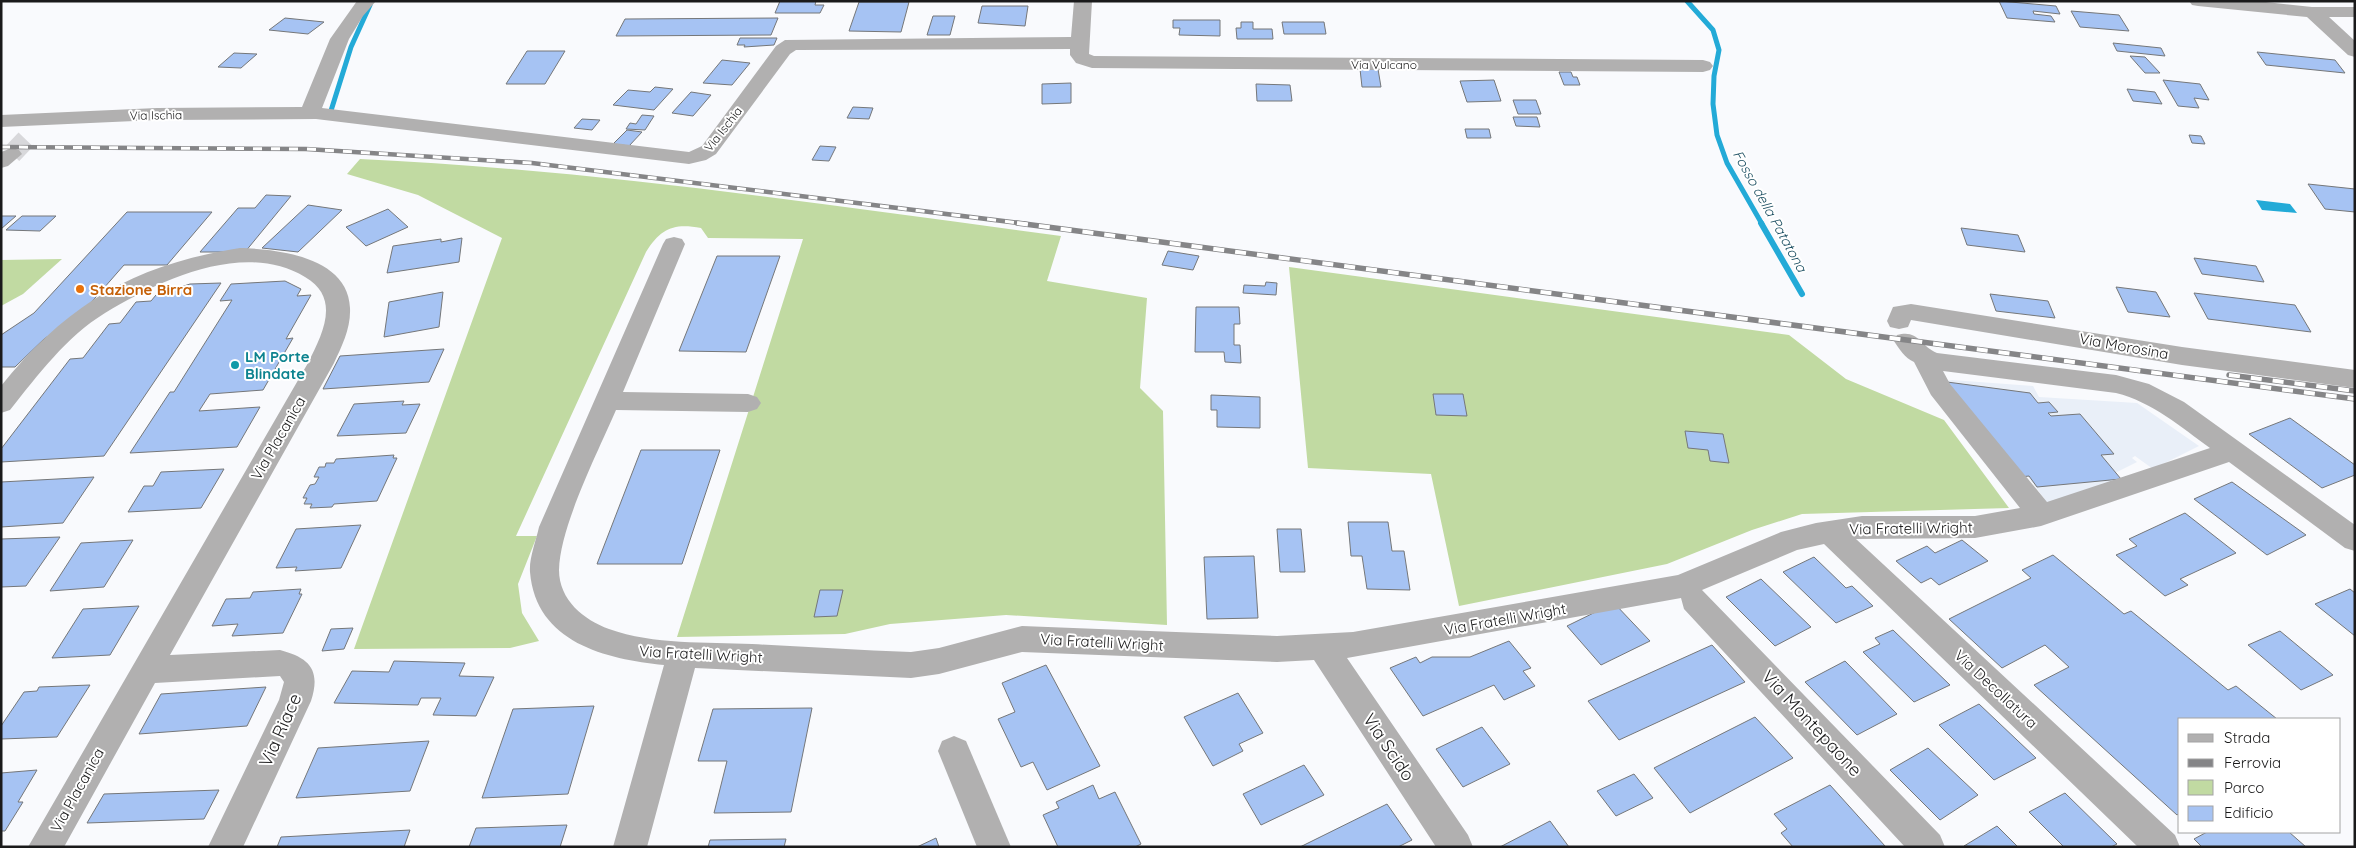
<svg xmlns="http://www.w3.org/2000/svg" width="2356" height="848" font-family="Quicksand,sans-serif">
<rect width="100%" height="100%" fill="#f9fafd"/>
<polygon fill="#e9eff8" points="1952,380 2033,386 2039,397 2137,403 2199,446 2153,469 2135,456 2132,458 2137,462 2115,473 2124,483 2049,505 2025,473 1944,381"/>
<g fill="#c1daa2">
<path d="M360 159C595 170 829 205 1061 236L1047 281 1147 298 1140 388 1163 411 1167 625 1006 615 890 624 845 634 677 637 803 239 708 238 701 228C674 223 661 228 646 252L516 536H537L518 584 522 613 539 641 510 648 354 649 502 238 418 195 347 174Z"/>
<polygon points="62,259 23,294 1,306 1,260"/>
<polygon points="1289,267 1789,335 1846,379 1944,420 2009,508 1802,514 1752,530 1667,564 1459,606 1431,474 1308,468"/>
</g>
<polygon fill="#23aad7" points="2256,200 2290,204 2297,213 2262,210"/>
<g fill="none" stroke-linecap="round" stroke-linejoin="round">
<g stroke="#23aad7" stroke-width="5">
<polyline points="1687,1 1713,30 1719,50 1714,76 1713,104 1717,135 1727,163 1762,224"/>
<polyline points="329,117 351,47 370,5"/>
</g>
<polyline stroke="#23aad7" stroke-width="6" points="1761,223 1802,294"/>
</g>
<g fill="#a6c3f3" stroke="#757779">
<polygon points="780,1 816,1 815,5 824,5 820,13 775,13"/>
<polygon points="1999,1 2056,6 2060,14 2033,11 2034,14 2051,16 2055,22 2007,18"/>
<polygon points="859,2 909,2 901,32 849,31"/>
<polygon points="982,6 1028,6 1025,26 978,23"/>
<polygon points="2071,11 2119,15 2129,31 2080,27"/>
<polygon points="933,16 955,16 950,35 927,35"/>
<polygon points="285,18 324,22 308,34 269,30"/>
<polygon points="778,18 771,35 616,36 625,19"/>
<polygon points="1173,20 1220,20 1220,36 1179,35 1180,28 1173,28"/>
<polygon points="1241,22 1253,22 1253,29 1272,29 1273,39 1237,39 1236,28 1241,28"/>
<polygon points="1282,22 1324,22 1326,34 1284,34"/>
<polygon points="740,38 777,38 774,45 744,47 745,45 737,45"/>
<polygon points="2113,43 2161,48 2165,56 2117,51"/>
<polygon points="527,51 565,51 545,84 506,84"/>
<polygon points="2257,52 2335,60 2345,73 2266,65"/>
<polygon points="234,53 257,54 241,68 218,67"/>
<polygon points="2130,56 2145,57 2160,73 2145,73"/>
<polygon points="722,60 750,63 732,85 703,83"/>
<polygon points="1360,69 1378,69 1381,87 1362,87"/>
<polygon points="1559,72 1571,72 1573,77 1577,77 1580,85 1564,85"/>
<polygon points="1494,80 1501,101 1467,102 1460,81"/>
<polygon points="2163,80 2200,84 2209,100 2194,98 2199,108 2178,106"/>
<polygon points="1071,83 1071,103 1042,104 1042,84"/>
<polygon points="1256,84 1290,85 1292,101 1257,101"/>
<polygon points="655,87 673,89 654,110 613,105 628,90 650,92"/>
<polygon points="2127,89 2155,92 2162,104 2133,101"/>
<polygon points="691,92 711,95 693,116 672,113"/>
<polygon points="1513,100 1536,100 1541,114 1518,114"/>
<polygon points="853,107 873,108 869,119 847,118"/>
<polygon points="642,115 654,116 645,130 626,129 630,123 636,124"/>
<polygon points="1513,117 1537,117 1540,127 1516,126"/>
<polygon points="582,119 600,120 592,130 574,128"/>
<polygon points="1465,129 1489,129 1491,138 1467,138"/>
<polygon points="627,130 642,132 629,146 613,144"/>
<polygon points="2189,135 2201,136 2205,144 2192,143"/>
<polygon points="820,146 836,147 829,161 812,160"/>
<polygon points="2308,184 2355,189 2355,212 2325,209"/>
<polygon points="266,195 291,196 245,252 200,252 238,208 255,208"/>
<polygon points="308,205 342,210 298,252 262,248"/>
<polygon points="388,209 408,227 366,246 346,227"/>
<polygon points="127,212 212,212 167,265 124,265 82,313 44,339 15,367 1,367 1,335 34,313"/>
<polygon points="1,216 16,216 1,229"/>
<polygon points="22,216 56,216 40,231 6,230"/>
<polygon points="1961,228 2018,235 2025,252 1967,245"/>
<polygon points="462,238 459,262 387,273 393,246 441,239 441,242"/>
<polygon points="1168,251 1199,256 1193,270 1162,265"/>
<polygon points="717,256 780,256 746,352 679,351"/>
<polygon points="2194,258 2256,266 2264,282 2202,274"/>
<polygon points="285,281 301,289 297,296 311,295 286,339 293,338 263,390 210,394 199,411 260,407 237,447 130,453 170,392 174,392 232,300 220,301 231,284"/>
<polygon points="1266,282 1277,283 1276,295 1243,293 1244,285 1265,286"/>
<polygon points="221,283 104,456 1,462 1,449 70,359 83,358 109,324 120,323 136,302 151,301 156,295 190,284"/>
<polygon points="2116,287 2156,292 2170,317 2128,312"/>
<polygon points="443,292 439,327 384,337 389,302"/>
<polygon points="2194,293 2295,305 2311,332 2208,319"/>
<polygon points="1990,294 2048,301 2055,318 1996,311"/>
<polygon points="1196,307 1239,307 1240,324 1234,324 1234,345 1240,345 1241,363 1225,362 1224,352 1195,352"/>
<polygon points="444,349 429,382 323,389 340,356"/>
<polygon points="1947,382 2030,393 2038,403 2049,402 2058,412 2048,413 2051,416 2080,414 2114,454 2101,455 2121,479 2037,487 2029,476 2020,477"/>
<polygon points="1433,394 1463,394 1467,416 1436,415"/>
<polygon points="1211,395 1260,397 1260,428 1217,427 1217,410 1211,410"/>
<polygon points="404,401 402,405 420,404 406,433 337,436 354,404"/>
<polygon points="2290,418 2355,465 2355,475 2322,488 2249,434"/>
<polygon points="1685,431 1723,434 1729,463 1710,461 1708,450 1688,448"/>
<polygon points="641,450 720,450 682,564 597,564"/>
<polygon points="394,455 393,458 397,458 377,501 334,504 332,507 310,508 312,504 304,504 307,498 303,498 310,485 315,484 319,477 314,477 319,467 325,467 326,463 334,463 336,459"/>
<polygon points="224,469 201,508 128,512 144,486 153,486 161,472"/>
<polygon points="94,477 63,523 1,527 1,482"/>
<polygon points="2232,482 2306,535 2267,555 2194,499"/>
<polygon points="2185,513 2236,553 2180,579 2188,585 2165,596 2116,555 2137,546 2129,539"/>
<polygon points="1348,522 1388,522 1392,551 1404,551 1410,590 1367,589 1362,556 1351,556"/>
<polygon points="361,525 341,568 295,571 297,567 276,568 296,529"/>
<polygon points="1277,529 1301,529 1305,572 1280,572"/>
<polygon points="60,537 26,586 1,587 1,539"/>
<polygon points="133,540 104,587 50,591 81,543"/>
<polygon points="1962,540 1988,561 1939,585 1931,578 1921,583 1896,561 1927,546 1935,553"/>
<polygon points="2053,555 2124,614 2131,611 2228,690 2236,686 2277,719 2180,719 2180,813 2177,815 2034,685 2069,667 2045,645 2002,668 1949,619 2031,578 2022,570"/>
<polygon points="1254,556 1258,618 1207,619 1204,557"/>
<polygon points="1814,557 1846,588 1852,586 1873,606 1836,623 1783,572"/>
<polygon points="1761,579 1811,627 1775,646 1726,597"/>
<polygon points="301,589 299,594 302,594 283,633 232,636 238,624 212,626 226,599 250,598 253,592"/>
<polygon points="2350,589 2355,593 2355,636 2315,604"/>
<polygon points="820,590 843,590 837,616 814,617"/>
<polygon points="1614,603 1650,641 1601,665 1567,626"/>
<polygon points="139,606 110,655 52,658 83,609"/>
<polygon points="353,628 344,649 322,651 331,629"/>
<polygon points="1893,630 1950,685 1914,702 1863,652 1880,644 1875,638"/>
<polygon points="2280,631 2333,675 2301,690 2248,645"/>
<polygon points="1509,641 1531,668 1523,671 1535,686 1504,700 1494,685 1423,716 1390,668 1416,657 1420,663 1432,657 1470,657"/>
<polygon points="1712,645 1745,682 1619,740 1588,701"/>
<polygon points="394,661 465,663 459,676 494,677 476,716 433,715 441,698 421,698 418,705 334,703 352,671 389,672"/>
<polygon points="1845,661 1897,714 1857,735 1805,682"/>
<polygon points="1046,665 1100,766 1047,790 1033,762 1021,767 998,719 1015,712 1002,683"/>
<polygon points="90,685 57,737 1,739 1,726 24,692 37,691 39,687"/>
<polygon points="266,687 247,726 139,734 161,694"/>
<polygon points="1238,693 1263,733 1239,744 1243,751 1213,766 1184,717"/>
<polygon points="1979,704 2036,758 1994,780 1939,725"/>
<polygon points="594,706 568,794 482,798 513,709"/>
<polygon points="812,708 791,812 714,813 727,761 698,761 713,709"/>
<polygon points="1755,717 1793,758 1690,813 1654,768"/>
<polygon points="1482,727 1510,764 1463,787 1436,749"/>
<polygon points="429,741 410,791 296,798 318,748"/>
<polygon points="1928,748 1978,795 1940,820 1890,770"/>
<polygon points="1304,765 1324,795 1261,825 1243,794"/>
<polygon points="37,770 18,802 23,802 5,831 1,831 1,773"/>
<polygon points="1634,774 1653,798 1616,816 1597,791"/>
<polygon points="1093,785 1099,799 1115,792 1141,844 1135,847 1058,847 1043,815 1059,808 1056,802"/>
<polygon points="1830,785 1885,846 1793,847 1781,833 1787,829 1774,814"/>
<polygon points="219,790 204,819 87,823 104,794"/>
<polygon points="2065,793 2117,844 2111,847 2064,847 2029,812"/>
<polygon points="1387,804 1412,840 1398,847 1300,847"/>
<polygon points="1550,821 1569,847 1500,847"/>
<polygon points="567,825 560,847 469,847 476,828"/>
<polygon points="1997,826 2018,847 1964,846"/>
<polygon points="410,830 404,847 277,847 281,837"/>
<polygon points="2207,832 2289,832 2306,847 2202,847 2194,839"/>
<polygon points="936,838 939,847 917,847"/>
<polygon points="786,839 784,847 708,847 710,840"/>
</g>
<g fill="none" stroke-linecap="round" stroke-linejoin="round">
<polyline stroke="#d8d8db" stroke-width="20" stroke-dasharray="20 10" stroke-linecap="butt" points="12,154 31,134"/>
<g fill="#b1b0b0" fill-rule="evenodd">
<polygon points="357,1 376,1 363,16 349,39 322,108 689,152 702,146 776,46 785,40 1071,37 1074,1 1092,1 1089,54 1094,56 1703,60 1710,62 1713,66 1710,70 1703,72 1092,68 1076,63 1070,55 1070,49 796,50 790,54 716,154 706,160 689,164 316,119 157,120 1,127 1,115 157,108 302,107 330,39"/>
<polygon points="2189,1 2257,1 2312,7 2355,7 2355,17 2329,17 2355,41 2355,57 2348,55 2307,17 2198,6 2192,5"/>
<polygon points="12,148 19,150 22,154 8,166 1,168 1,152"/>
<path d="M674 237 682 239 685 244 623 392 748 394 757 397 761 403 757 409 748 412 616 410C598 452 560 526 559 570 559 600 584 620 609 629 654 645 706 642 752 644 805 647 858 650 911 652L939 648 1022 626 1277 636 1353 632 1678 575 1781 532 1816 523 1862 516H1975L2020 508 1931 395 1914 362C1905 358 1899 349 1894 341L1897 335C1918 329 1919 345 1937 353L2116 375 2149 384 2184 402 2355 525V551L2345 548 2229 462 2041 526 1975 538 1856 539 2175 835 2180 847H2138L1824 544 1797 550 1702 590 1940 835 1945 847H1905L1684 609 1681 598 1347 658 1468 835 1473 847H1436L1314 660 1277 662 1022 652 939 674 911 678 695 668 647 847H613L664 665C606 659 536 643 530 572 529 558 536 541 539 527L663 244 666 239ZM1943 371 2116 393C2152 402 2181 427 2210 448L2047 502 1950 384Z"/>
<path d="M240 248C278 249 348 257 350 308 351 328 342 346 334 363L170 655 280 650C310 658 321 670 311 701L243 847H208L279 700 284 682 280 676 155 683 64 847H28L308 363C323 333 341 298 305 277 244 240 160 280 105 313 66 337 38 375 10 410L1 413V386C68 303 134 265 240 248Z"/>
<polygon points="1911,304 2182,347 2355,370 2355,388 2182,365 1911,320 1908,327 1899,329 1890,327 1887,321 1893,307"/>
<polygon points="954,736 966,741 1011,847 977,847 938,751 942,741"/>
</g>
<defs>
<polyline id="rail-far1" points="1,147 306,149 532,163 1027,224"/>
<g id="rail">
<polyline points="1017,223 2355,399"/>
<polyline points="2229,375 2355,391"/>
</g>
</defs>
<use href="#rail-far1" stroke="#858587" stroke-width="4.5"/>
<use href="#rail" stroke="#858587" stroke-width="5.5"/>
<use href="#rail-far1" stroke="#fff" stroke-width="3" stroke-dasharray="9" stroke-linecap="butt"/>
<use href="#rail" stroke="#fff" stroke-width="4" stroke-dasharray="11" stroke-linecap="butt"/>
</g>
<circle fill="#e8710a" stroke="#fff" stroke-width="2" cx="80" cy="289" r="5"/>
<circle fill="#0f9aa8" stroke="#fff" stroke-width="2" cx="235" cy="365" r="5"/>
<g text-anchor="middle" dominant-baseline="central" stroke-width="4" stroke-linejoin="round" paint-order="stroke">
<g font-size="12" fill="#1a1a1b" stroke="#fff">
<text x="1384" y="64">Via Vulcano</text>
<text transform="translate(156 115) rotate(-1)">Via Ischia</text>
<text transform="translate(723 129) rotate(-52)">Via Ischia</text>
</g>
<g font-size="14" font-style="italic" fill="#1b4e61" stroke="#fff">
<text transform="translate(1770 211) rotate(61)">Fosso della Patatona</text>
</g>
<g font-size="15" font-weight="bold" fill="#c56008" stroke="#fff" text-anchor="start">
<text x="90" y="289">Stazione Birra</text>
</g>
<g font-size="15" fill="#1a1a1b" stroke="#fff">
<text transform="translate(2124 346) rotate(10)">Via Morosina</text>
<text transform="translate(278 438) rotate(-60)">Via Placanica</text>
<text transform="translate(1911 528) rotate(-1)">Via Fratelli Wright</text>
<text transform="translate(1505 619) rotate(-10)">Via Fratelli Wright</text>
<text transform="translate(1102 642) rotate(3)">Via Fratelli Wright</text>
<text transform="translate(701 654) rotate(3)">Via Fratelli Wright</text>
<text transform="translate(1996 689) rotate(43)">Via Decollatura</text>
<text transform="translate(77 790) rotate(-61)">Via Placanica</text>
</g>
<g font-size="15" font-weight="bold" fill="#0d838f" stroke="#fff" text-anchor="start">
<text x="245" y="356">LM Porte<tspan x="245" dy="17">Blindate</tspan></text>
</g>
<g font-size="18" fill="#1a1a1b" stroke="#fff">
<text transform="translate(1812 723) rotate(47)">Via Montepaone</text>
<text transform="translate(280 730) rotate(-66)">Via Riace</text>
<text transform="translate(1389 747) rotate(56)">Via Scido</text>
</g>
</g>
<rect width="2356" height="848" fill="none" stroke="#1a1a1b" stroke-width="5"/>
<rect x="2178" y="718" width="162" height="115" fill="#ffffff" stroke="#a3a3a4"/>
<rect x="2188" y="734" width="25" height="8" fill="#b1b0b0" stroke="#a3a3a4"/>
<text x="2224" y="743" font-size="15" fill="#1a1a1b">Strada</text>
<rect x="2188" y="759" width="25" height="8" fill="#858587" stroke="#a3a3a4"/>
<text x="2224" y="768" font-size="15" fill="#1a1a1b">Ferrovia</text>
<rect x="2188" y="780" width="25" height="15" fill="#c1daa2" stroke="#a3a3a4"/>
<text x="2224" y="793" font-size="15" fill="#1a1a1b">Parco</text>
<rect x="2188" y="806" width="25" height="15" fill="#a6c3f3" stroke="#a3a3a4"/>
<text x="2224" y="818" font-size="15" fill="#1a1a1b">Edificio</text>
</svg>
